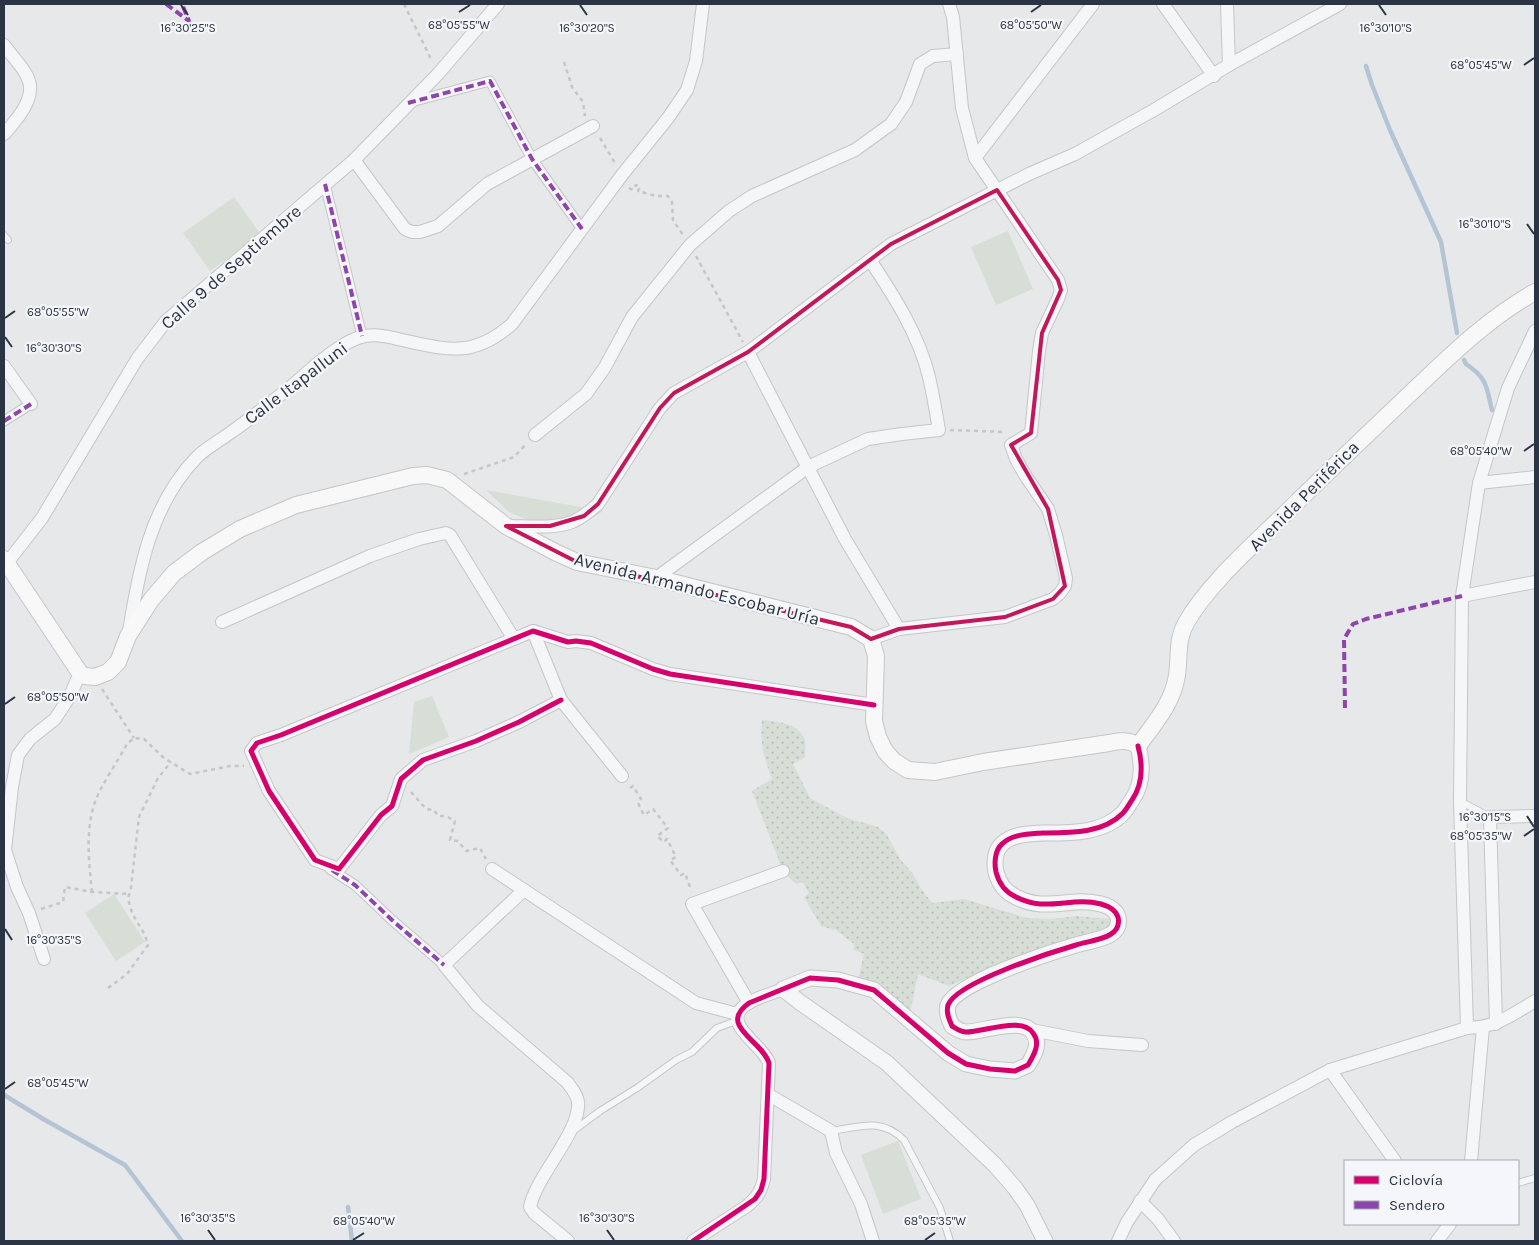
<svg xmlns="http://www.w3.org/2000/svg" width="1539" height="1245" font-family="Karla,sans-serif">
<defs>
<pattern id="grass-dots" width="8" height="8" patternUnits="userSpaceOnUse" patternTransform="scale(1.25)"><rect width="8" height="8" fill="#d6ded6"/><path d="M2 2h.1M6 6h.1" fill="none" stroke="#b8bfb9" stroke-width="1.8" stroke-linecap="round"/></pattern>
</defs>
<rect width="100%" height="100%" fill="#e6e8ea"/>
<path fill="url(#grass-dots)" d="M762 720C777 722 800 722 805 741 806 746 805 752 805 757L793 764 810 798 847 818 878 827 887 835 900 859 913 874 920 887 932 903 964 899 1027 918 1052 919 1077 916 1109 919 1112 925 1107 930 990 968 949 986 918 974 910 1013 858 979 864 954 854 950V944L836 930 821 926 804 897 809 893 803 882 796 884 783 871 752 791 772 779C763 755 760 745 762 720Z"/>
<g fill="#d6ded6">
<polygon points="234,197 261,235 210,271 183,233"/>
<polygon points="1008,231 1033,289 996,305 971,247"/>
<polygon points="486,490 603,511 577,528 543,527 509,512"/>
<polygon points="432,696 449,737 409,754 414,702"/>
<polygon points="114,894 145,942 116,961 85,913"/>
<polygon points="898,1141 921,1199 883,1214 861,1155"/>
</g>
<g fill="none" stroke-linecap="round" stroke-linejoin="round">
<g stroke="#b4c4d5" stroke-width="4.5">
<polyline points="1366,66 1372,85 1390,130 1441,242 1457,333"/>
<path d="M1464 360 1466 364C1488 379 1486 386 1492 410"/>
<polyline points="4,1095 45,1120 125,1165 182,1241"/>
<polyline points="348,1207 352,1241"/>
</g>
<defs>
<g id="service">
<polyline points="4,235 8,240"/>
<polyline points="1460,801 1490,817"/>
<polyline points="573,1131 600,1111 637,1088 676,1060 692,1052 717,1028 736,1021"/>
<path d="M831 1131C860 1127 881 1117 904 1140L940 1208 950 1241"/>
<polyline points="1518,1183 1535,1178"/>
</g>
<g id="pedestrian">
<polyline points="411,102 490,81 532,159 582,229"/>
<polyline points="325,184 362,336"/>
<polyline points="4,421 31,404"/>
<polyline points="330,869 355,885 392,920 444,965"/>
</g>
<g id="minor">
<polyline points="1163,4 1214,76"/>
<polyline points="1227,4 1229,65"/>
<path d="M4 45C24 72 43 83 19 116 14 122 10 128 4 134"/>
<polyline points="975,158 1093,4"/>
<polyline points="354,160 405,229 412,232 420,232 438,226 487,184 593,126"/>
<polyline points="748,352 845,539 899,629"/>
<polyline points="4,366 31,404"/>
<polyline points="535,435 586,394 605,367 632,317 690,245 729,211 752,196 855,150 891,124 906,102 920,64 933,56 957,54"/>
<polyline points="1479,483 1535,477"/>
<path d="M508 526C528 526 553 529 572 522 582 518 590 511 598 504L660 408 674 393 748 352 891 244 1029 174 1075 154 1154 110 1229 65 1340 4"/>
<polyline points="7,563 42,518 137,359 166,321 354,160 438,74 498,4"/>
<path d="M656 578 808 467 868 439 902 434 939 430C936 412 933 394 929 377 919 335 894 296 870 260"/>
<polyline points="1462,596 1535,582"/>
<polyline points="222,622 370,556 419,539 446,533 450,535 514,639"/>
<path d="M129 631C139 569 151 504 197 457 206 448 219 441 230 433 250 419 269 404 288 389 307 373 341 340 365 336 378 334 390 337 402 340 449 350 473 358 512 324L622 175 668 118 687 90 696 61 703 4"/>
<polyline points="533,631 561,700 622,776"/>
<polyline points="871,639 899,629 1005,617 1053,599 1060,593 1065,586 1066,578 1056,535 1048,509 1025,475 1016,459 1011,445 1031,433 1039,351 1042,333 1058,299 1061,290 1058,280 975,158 962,108 953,17 949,4"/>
<polyline points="561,700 519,722 476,741 423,760 401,779 392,806 381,815 339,869 315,860 269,791 251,751 257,743 281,735 533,631 568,642 576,641 591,643 653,669 670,674 874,705"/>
<polyline points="492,869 696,1003 737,1014"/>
<path d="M524 890 444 965 478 1006 567 1082C572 1089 577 1094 578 1102 581 1131 536 1176 530 1207L534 1213 568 1241"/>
<polyline points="44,959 29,913 17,887 5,850 12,787 18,755 30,739 55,719 70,696 80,673"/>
<polyline points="749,1003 692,904 783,871"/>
<polyline points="1496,1024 1490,817 1535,816"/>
<polyline points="1467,1028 1460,801 1462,596 1479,483 1508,388 1535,331"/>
<polyline points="1032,1030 1088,1041 1142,1045"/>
<polyline points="1330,1070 1395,1161"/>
<polyline points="769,1095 831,1131 836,1153 861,1204 873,1241"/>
<polyline points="1471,1161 1483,1027"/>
<polyline points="1140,1201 1158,1219 1174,1241"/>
<path d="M693 1241 747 1206C757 1198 761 1191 764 1179L769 1063C763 1044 718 1023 747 1004 757 997 771 994 783 989"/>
<path d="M1118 1241 1127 1222 1155 1180 1194 1145 1232 1122 1330 1070 1467 1028C1497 1027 1510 1016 1535 1001"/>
<polyline points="1437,1241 1450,1224"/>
</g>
<path id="tertiary" d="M1045 1241 1027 1205 1015 1188 995 1165 887 1063 801 1003 783 989 810 978 838 980 874 990 948 1053 966 1064 990 1069 1015 1071 1028 1065C1034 1055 1041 1043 1033 1033 1022 1016 984 1032 966 1032 961 1032 957 1029 952 1026 949 1019 946 1013 948 1005 957 982 1052 952 1076 945 1091 940 1123 939 1118 917 1116 910 1108 906 1101 904 1071 896 1046 913 1016 897 1005 892 999 884 996 872 994 863 995 850 1002 844 1012 834 1029 834 1042 833 1069 833 1103 834 1123 813 1127 809 1129 804 1132 800 1143 784 1143 765 1138 746"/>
<path id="secondary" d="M4 559 80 673 85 676 95 677 108 672 118 662 128 636 151 600 174 573 202 552 240 529 296 505 413 476 427 475 447 480 506 526 555 552 577 562 656 578 851 627 871 639 876 656 874 721 878 737 885 751 894 761 908 770 935 772 983 762 1109 743C1119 741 1129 739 1138 746 1154 724 1173 703 1177 675 1180 656 1176 641 1186 623 1210 581 1260 539 1295 504 1335 465 1375 427 1415 389 1453 353 1490 317 1535 292"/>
</defs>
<use href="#service" stroke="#c4c6c8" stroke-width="8"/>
<use href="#pedestrian" stroke="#c4c6c8" stroke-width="11"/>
<use href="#minor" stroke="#c4c6c8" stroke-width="14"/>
<use href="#tertiary" stroke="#c4c6c8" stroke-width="17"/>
<use href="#secondary" stroke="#c4c6c8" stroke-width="18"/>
<g stroke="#c5c6ca" stroke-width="2.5" stroke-dasharray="4 4" stroke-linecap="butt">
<polyline points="404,4 432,61"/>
<polyline points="564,62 572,87 583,102 585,116"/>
<polyline points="600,138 615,163"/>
<polyline points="629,188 633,190 636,185 640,187 638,191 656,196 668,196 672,202 673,220 683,235"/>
<polyline points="696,256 743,342"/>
<polyline points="950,430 1005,432"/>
<polyline points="464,474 514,457 527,443"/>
<polyline points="102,689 134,738"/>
<polyline points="630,788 633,786 641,799 638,803 644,815 653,809 668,828 657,836 664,842 667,839 676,857 670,860 681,875 685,873 691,890"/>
<polyline points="411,792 426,809 434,810 438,816 446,816 455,821 450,840 458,841 466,851 480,848 486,859"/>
<path d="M92 892C89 863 85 831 95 802 101 785 118 761 127 744L134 738 144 739 164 758 190 774 230 766H244"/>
<polyline points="41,909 63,902 65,887 92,892 129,894"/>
<polyline points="108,988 127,974 148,945 145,935 132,913 128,899 131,887 139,817 158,778 171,762"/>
</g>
<use href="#service" stroke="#f5f6f7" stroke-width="6"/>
<use href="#pedestrian" stroke="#f5f6f7" stroke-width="9"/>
<use href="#minor" stroke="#f5f6f7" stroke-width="12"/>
<use href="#tertiary" stroke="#f5f6f7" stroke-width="15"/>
<use href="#secondary" stroke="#f8f8f8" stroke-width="16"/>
<g stroke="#8e44ad" stroke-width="4" stroke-dasharray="8 4" stroke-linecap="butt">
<polyline points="166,4 189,21 182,4"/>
<polyline points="408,103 490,81 532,159 582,229"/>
<polyline points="325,184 362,336"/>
<polyline points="4,421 31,404"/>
<polyline points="1345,708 1344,639 1353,624 1366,619 1462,596"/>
<polyline points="332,870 355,885 392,920 444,965"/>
</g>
<defs>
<g id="cycleway">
<polyline points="561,700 519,722 476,741 423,760 401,779 392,806 381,815 339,869 315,860 269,791 251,751 257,743 281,735 533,631 568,642 576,641 591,643 653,669 670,674 874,705"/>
<path d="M693 1241 755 1199 761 1190 764 1179 769 1063C762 1040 717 1026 749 1003L810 978 838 980 874 990 948 1053 966 1064 990 1069 1015 1071 1028 1065C1034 1055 1041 1043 1033 1033 1022 1016 984 1032 966 1032 961 1032 957 1029 952 1026 949 1019 946 1013 948 1005 957 982 1052 952 1076 945 1091 940 1123 939 1118 917 1116 910 1108 906 1101 904 1071 896 1046 913 1016 897 1005 892 999 884 996 872 994 863 995 850 1002 844 1012 834 1029 834 1042 833 1069 833 1103 834 1123 813 1127 809 1129 804 1132 800 1143 784 1143 765 1138 746"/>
</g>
</defs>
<use href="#cycleway" stroke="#f4f6f9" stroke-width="8"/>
<use href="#cycleway" stroke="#d6006c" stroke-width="5"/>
</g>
<path fill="none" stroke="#c2185b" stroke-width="4" stroke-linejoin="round" d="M997 190 1058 280 1061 290 1042 333 1031 433 1011 445 1048 509 1065 586 1053 599 1005 617 899 629 871 639 851 627 577 562 506 526H550L584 516 598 504 660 408 674 393 748 352 891 244Z"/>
<path fill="none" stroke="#2b3445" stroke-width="2" d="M181 5 188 15M580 5 587 15M1379 5 1386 15M459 12 470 5M1031 12 1041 5M1524 65 1534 58M1527 224 1534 234M5 318 15 311M5 337 12 347M1524 451 1534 444M5 704 15 697M1527 816 1534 827M1524 836 1534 829M5 929 12 940M5 1089 15 1082M208 1230 215 1240M607 1230 614 1240M353 1240 364 1233M925 1240 935 1233"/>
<g text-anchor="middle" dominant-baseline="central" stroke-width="4.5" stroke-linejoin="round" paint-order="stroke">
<g font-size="18" fill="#2b3445" stroke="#f4f6f9">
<text transform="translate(231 267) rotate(-41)">Calle 9 de Septiembre</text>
<text transform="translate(296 383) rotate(-37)">Calle Itapalluni</text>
<text transform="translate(1304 496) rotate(-45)">Avenida Periférica</text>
<text transform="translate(697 589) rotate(14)">Avenida Armando Escobar Uría</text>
</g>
</g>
<g font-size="12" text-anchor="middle" fill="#2b3445" stroke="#f4f6f9" stroke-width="4.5" stroke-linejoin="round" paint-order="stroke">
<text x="459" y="29">68°05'55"W</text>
<text x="1031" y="29">68°05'50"W</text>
<text x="188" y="32">16°30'25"S</text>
<text x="587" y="32">16°30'20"S</text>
<text x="1386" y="32">16°30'10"S</text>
<text x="1481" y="69">68°05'45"W</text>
<text x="1485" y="228">16°30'10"S</text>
<text x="58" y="316">68°05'55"W</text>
<text x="54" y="352">16°30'30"S</text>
<text x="1481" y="455">68°05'40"W</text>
<text x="58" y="701">68°05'50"W</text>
<text x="1485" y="821">16°30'15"S</text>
<text x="1481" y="840">68°05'35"W</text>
<text x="54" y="944">16°30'35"S</text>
<text x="58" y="1087">68°05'45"W</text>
<text x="208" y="1222">16°30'35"S</text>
<text x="607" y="1222">16°30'30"S</text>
<text x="364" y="1225">68°05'40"W</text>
<text x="935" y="1225">68°05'35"W</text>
</g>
<rect width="1539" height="1245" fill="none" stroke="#2b3445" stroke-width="10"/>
<rect x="1344" y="1160" width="175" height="65" fill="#f4f6f9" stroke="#a4a8b1"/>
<rect x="1354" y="1176" width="25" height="8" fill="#d6006c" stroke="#a4a8b1"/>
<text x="1389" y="1185" font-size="15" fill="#2b3445">Ciclovía</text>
<rect x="1354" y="1201" width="25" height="8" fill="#8e44ad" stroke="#a4a8b1"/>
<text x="1389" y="1210" font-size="15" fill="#2b3445">Sendero</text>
</svg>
